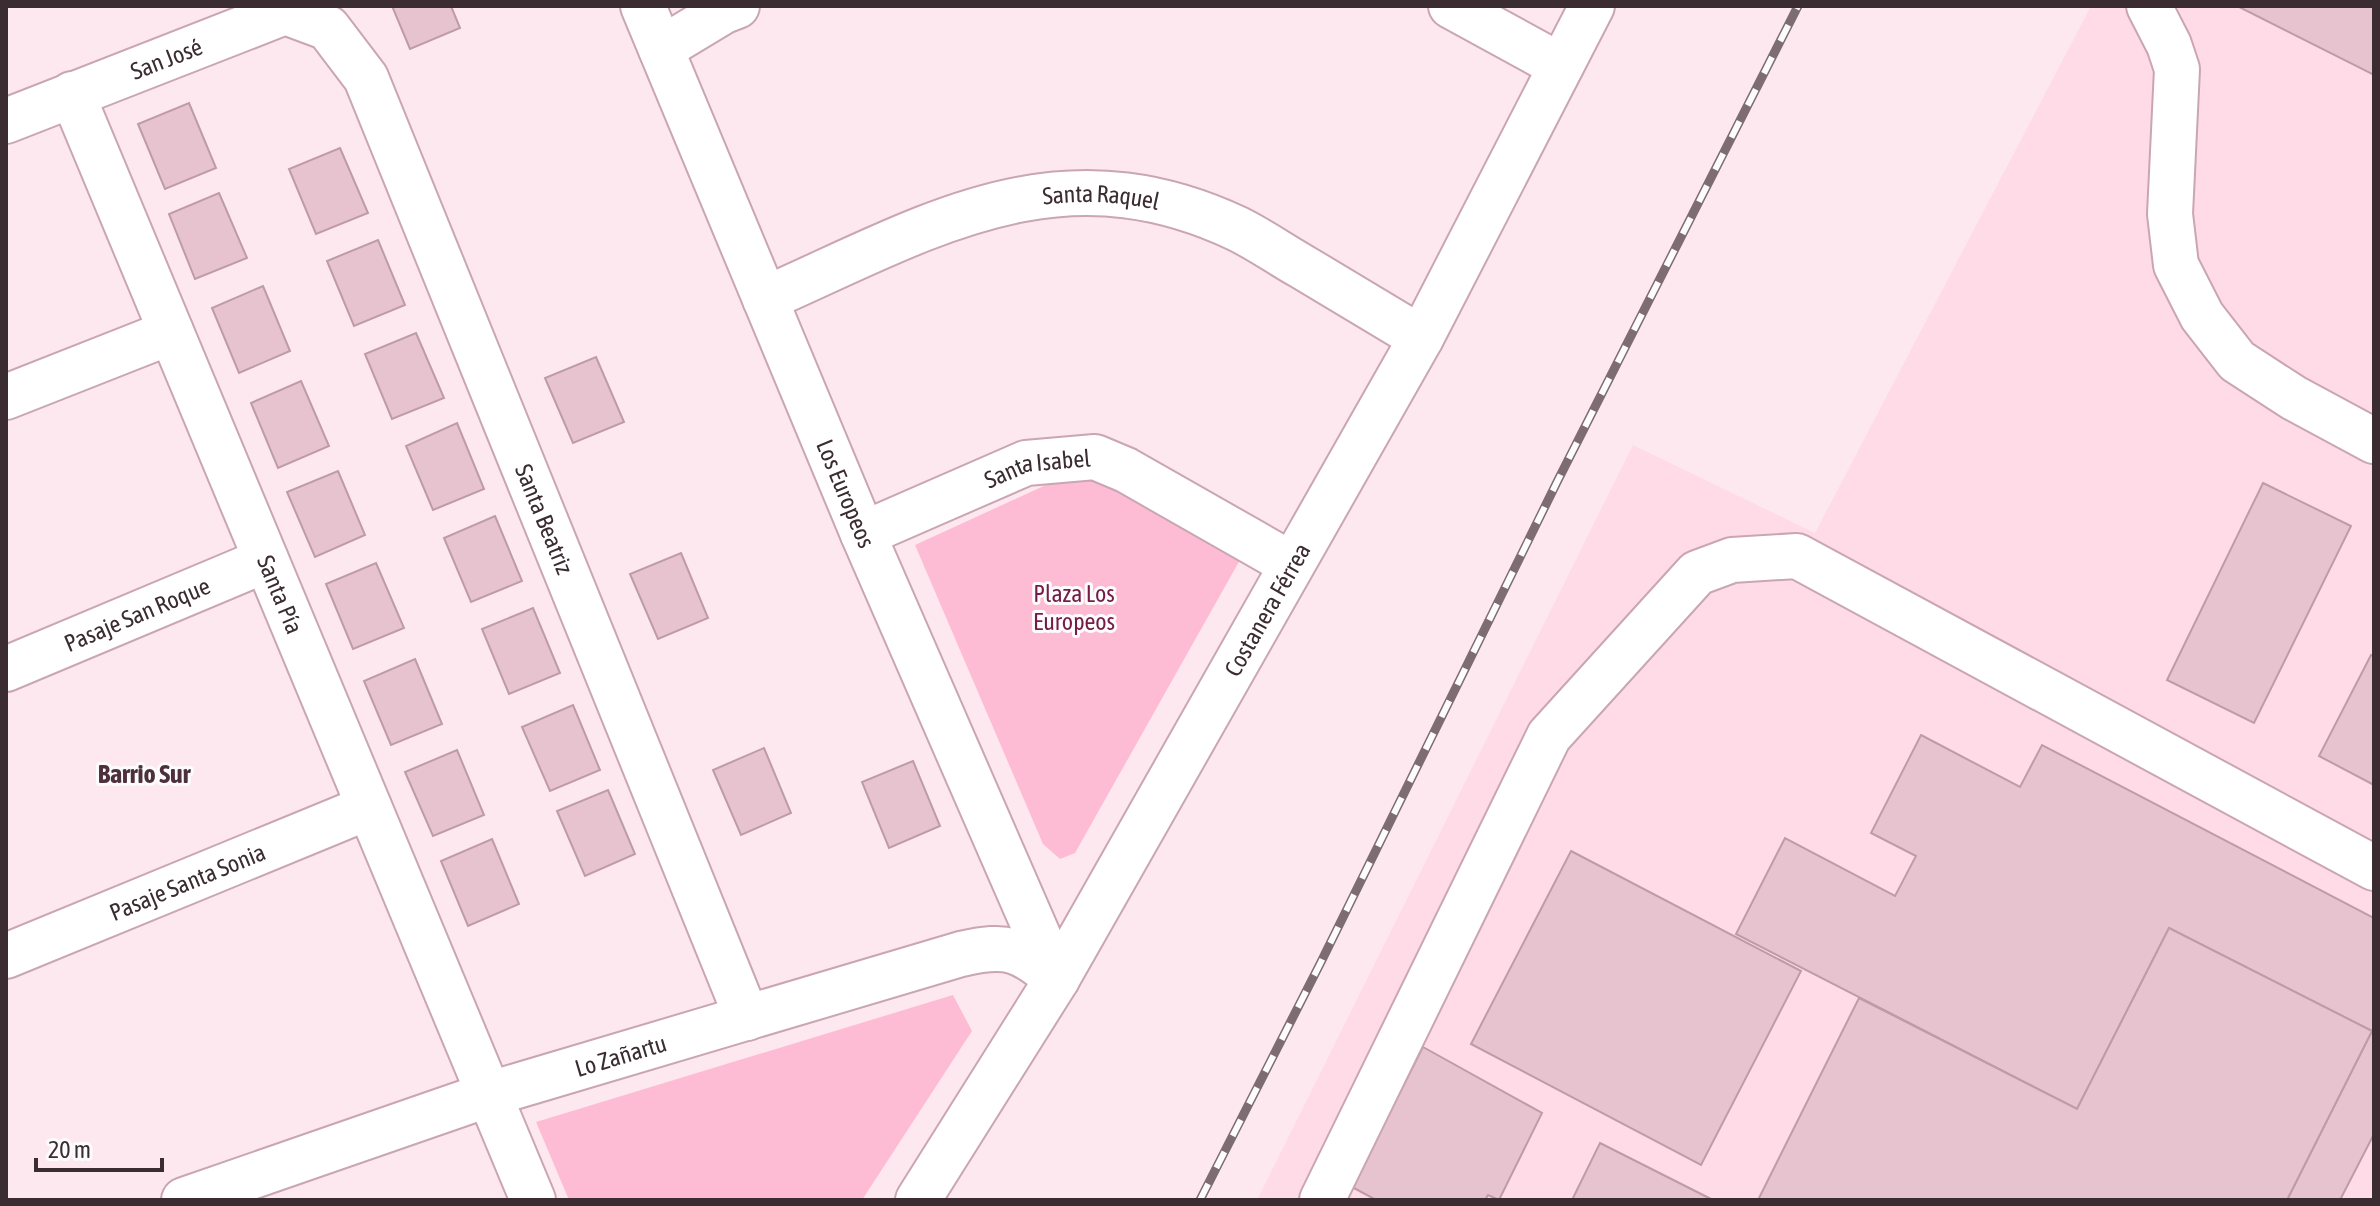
<svg xmlns="http://www.w3.org/2000/svg" width="2380" height="1206" font-family="'Asap Condensed',sans-serif">
<rect width="100%" height="100%" fill="#fee8ef"/>
<polygon fill="#ffdbe7" points="2091,6 2374,6 2374,1200 1257,1200 1633,445 1815,533"/>
<g fill="#febbd4">
<polygon points="1097,465 1245,551 1075,853 1060,859 1043,844 915,545 1074,472"/>
<polygon points="953,995 972,1031 862,1200 569,1200 536,1122"/>
</g>
<g fill="#e7c3d0" stroke="#be9ba8" stroke-width="2">
<polygon points="392,6 451,6 460,28 410,49"/>
<polygon points="2374,6 2374,75 2239,7 2240,6"/>
<polygon points="189,103 216,168 165,189 138,124"/>
<polygon points="340,148 368,213 316,234 289,169"/>
<polygon points="219,193 247,258 195,279 169,214"/>
<polygon points="378,240 405,305 354,326 327,261"/>
<polygon points="263,286 290,351 239,373 212,308"/>
<polygon points="416,333 444,398 392,419 365,354"/>
<polygon points="596,357 624,422 573,443 545,378"/>
<polygon points="301,381 329,446 278,468 251,403"/>
<polygon points="457,423 484,489 433,510 406,446"/>
<polygon points="338,471 365,535 315,557 287,492"/>
<polygon points="2263,483 2351,526 2254,723 2167,680"/>
<polygon points="495,516 522,581 471,602 444,538"/>
<polygon points="681,553 708,618 658,639 630,574"/>
<polygon points="376,563 404,628 353,649 326,584"/>
<polygon points="533,608 560,673 509,694 482,629"/>
<polygon points="2371,655 2374,656 2374,785 2319,756"/>
<polygon points="415,659 442,724 391,745 364,681"/>
<polygon points="573,705 600,770 550,791 522,727"/>
<polygon points="1921,735 2020,787 2042,745 2374,918 2374,1134 2340,1200 2287,1200 2372,1031 2169,928 2077,1109 1736,934 1785,838 1895,896 1916,856 1871,833"/>
<polygon points="764,748 791,813 741,835 713,770"/>
<polygon points="457,750 484,815 433,836 405,772"/>
<polygon points="913,761 940,826 889,848 862,782"/>
<polygon points="608,790 635,854 585,876 557,811"/>
<polygon points="492,839 519,904 468,926 441,861"/>
<polygon points="1571,851 1801,971 1701,1165 1471,1044"/>
<polygon points="2169,928 2372,1031 2287,1200 1758,1200 1859,998 2077,1109"/>
<polygon points="1423,1047 1542,1113 1499,1200 1488,1195 1485,1200 1376,1200 1352,1187"/>
<polygon points="1600,1143 1713,1200 1572,1200"/>
</g>
<g fill="none" stroke-linecap="round" stroke-linejoin="round">
<defs>
<g id="minor">
<path id="s1" d="M643 6 863 534 1057 979"/>
<polyline points="1451,6 1561,66"/>
<polyline points="2149,6 2169,45 2177,69 2170,214 2176,265 2202,316 2237,361 2294,398 2374,441"/>
<polyline points="661,49 724,11 737,6"/>
<path id="s2" d="M72 94 533 1200"/>
<path id="s3" d="M6 121 285 12 328 28 366 78 747 1018"/>
<path id="s4" d="M765 299C928 227 1058 144 1238 229 1260 240 1280 254 1301 266 1341 290 1381 314 1421 338"/>
<polyline points="6,397 171,332"/>
<path id="s5" d="M863 534 1026 463 1095 457 1126 470 1291 564"/>
<path id="s6" d="M6 669 266 560"/>
<path id="s7" d="M6 956 369 807"/>
<path id="s8" d="M184 1200 490 1094 961 954C1009 943 1020 949 1057 979"/>
<path id="s9" d="M918 1200 1057 979 1421 338 1592 6"/>
<polyline points="1322,1200 1549,736 1697,573 1732,560 1797,556 2374,868"/>
</g>
</defs>
<use href="#minor" stroke="#c9a6b2" stroke-width="48"/>
<use href="#minor" stroke="#fff" stroke-width="44"/>
<defs>
<polyline id="rail" points="1200,1200 1321,962 1558,480 1798,6"/>
</defs>
<use href="#rail" stroke="#7d6c72" stroke-width="9"/>
<use href="#rail" stroke="#fcfcfc" stroke-width="6" stroke-dasharray="18" stroke-linecap="butt"/>
</g>
<g text-anchor="middle" dominant-baseline="central" stroke-width="6" stroke-linejoin="round" paint-order="stroke">
<g font-size="24" fill="#3a2c31" stroke="#fcfcfc">
<text stroke="none"><textPath href="#s3" startOffset="172">San José</textPath></text>
<text stroke="none"><textPath href="#s4" startOffset="356">Santa Raquel</textPath></text>
<text stroke="none"><textPath href="#s5" startOffset="188">Santa Isabel</textPath></text>
<text stroke="none"><textPath href="#s1" startOffset="528">Los Europeos</textPath></text>
<text stroke="none"><textPath href="#s3" startOffset="884">Santa Beatriz</textPath></text>
<text stroke="none"><textPath href="#s2" startOffset="542">Santa Pía</textPath></text>
<text stroke="none"><textPath href="#s9" startOffset="686">Costanera Férrea</textPath></text>
<text stroke="none"><textPath href="#s6" startOffset="142">Pasaje San Roque</textPath></text>
<text stroke="none"><textPath href="#s7" startOffset="196">Pasaje Santa Sonia</textPath></text>
<text stroke="none"><textPath href="#s8" startOffset="460">Lo Zañartu</textPath></text>
</g>
<g font-size="24" fill="#741c47" stroke="#fcfcfc">
<text x="1074" y="593">Plaza Los<tspan x="1074" dy="28">Europeos</tspan></text>
</g>
<g font-size="26" font-weight="bold" fill="#4d303b" stroke="#fcfcfc">
<text x="144" y="774">Barrio Sur</text>
</g>
</g>
<rect width="2380" height="1206" fill="none" stroke="#3a2c31" stroke-width="16"/>
<path d="M36 1158v12h126v-12" fill="none" stroke="#3a2c31" stroke-width="4"/>
<text x="48" y="1158" font-size="24" fill="#3a2c31" stroke="#fcfcfc" stroke-width="6" paint-order="stroke">20 m</text>
</svg>
